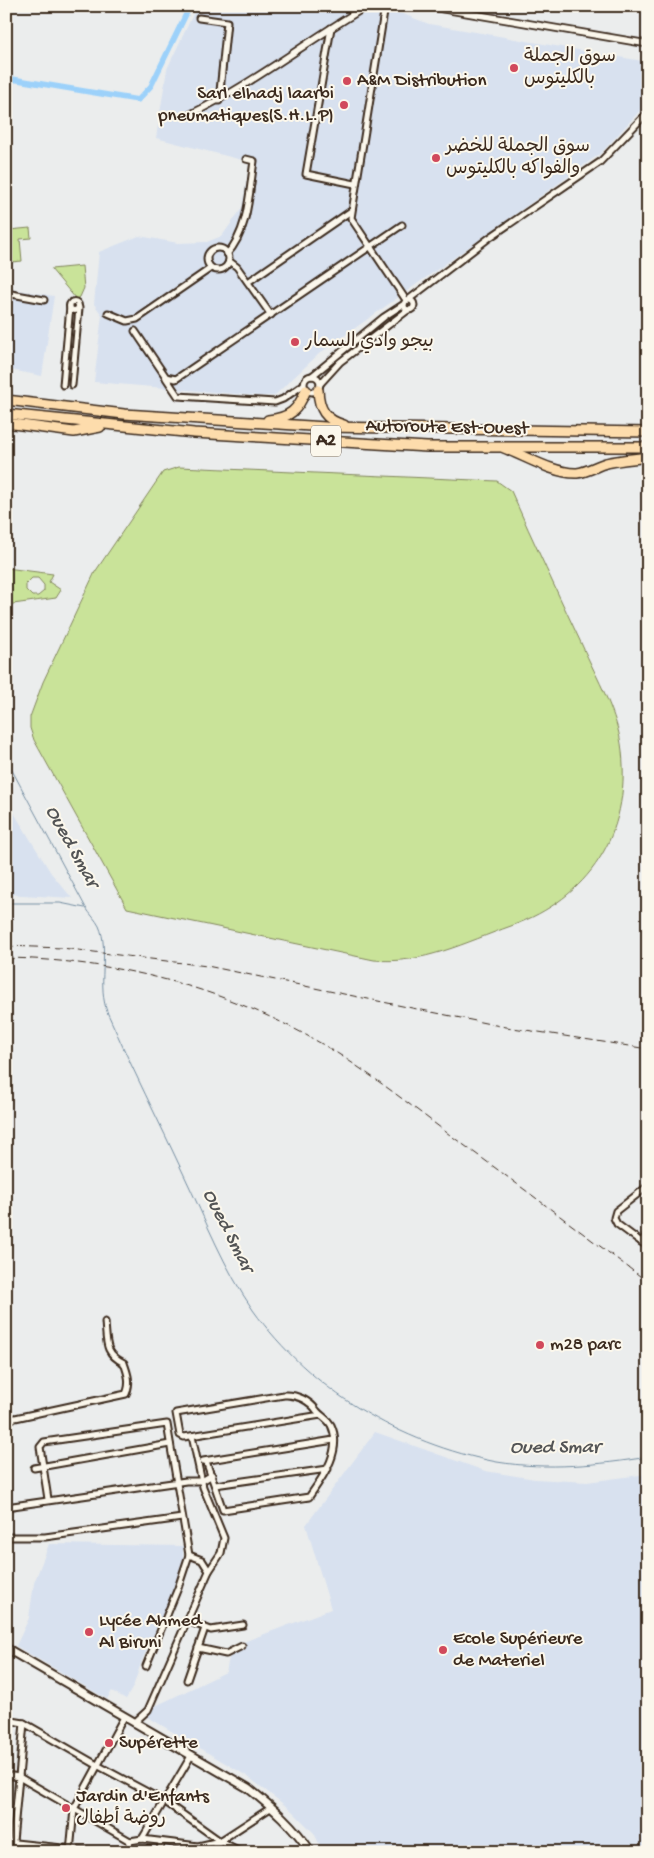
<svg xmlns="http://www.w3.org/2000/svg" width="654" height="1858" font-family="'Gochi Hand','Playpen Sans Arabic',sans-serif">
<rect width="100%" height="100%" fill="#ebeded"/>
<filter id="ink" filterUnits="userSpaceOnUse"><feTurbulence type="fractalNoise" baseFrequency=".02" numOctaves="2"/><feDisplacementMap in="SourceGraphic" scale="10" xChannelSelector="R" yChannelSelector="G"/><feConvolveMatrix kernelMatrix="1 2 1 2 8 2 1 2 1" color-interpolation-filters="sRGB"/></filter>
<g filter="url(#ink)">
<g fill="#d8e1ef">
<polygon points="197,6 382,6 429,24 648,62 648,102 601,153 320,353 274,396 259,396 94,382 102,315 94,304 99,252 139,236 178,243 207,242 222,236 242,208 250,162 156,138 167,69"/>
<polygon points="6,288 54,296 42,376 6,369"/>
<polygon points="6,800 51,873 72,898 6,894"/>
<polygon points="375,1432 485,1471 535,1479 587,1482 648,1474 648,1852 323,1852 314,1833 291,1810 247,1776 141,1713 226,1672 229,1658 246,1641 331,1609 306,1525"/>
<polygon points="49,1544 183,1546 183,1559 177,1584 142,1660 133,1687 126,1699 112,1691 107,1699 16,1646 29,1618 34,1583"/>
</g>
<g fill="#c9e399" stroke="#82865c" fill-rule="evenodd">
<polygon points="30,228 31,238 20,239 22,261 12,262 9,230"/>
<polygon points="82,266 84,288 80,297 76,299 51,269"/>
<path d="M179 467 497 481 511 491C534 543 558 594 582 645 597 679 618 713 622 751 631 834 589 898 511 926 466 942 422 965 374 960L127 908 34 740 30 728V717L43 682 95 572 163 472Z"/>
<path d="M6 568 53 574 49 582 61 590 56 598 6 605ZM32 578H38L44 585V591L38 596H32L26 590V584Z"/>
</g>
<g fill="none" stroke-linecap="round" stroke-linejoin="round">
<g stroke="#758ea2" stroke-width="1">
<path d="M6 759 86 908C90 914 96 920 99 926 110 950 96 986 108 1014 132 1069 159 1121 184 1175 206 1221 224 1268 253 1310 310 1390 401 1444 497 1462 546 1470 599 1465 648 1457"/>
<polyline points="6,903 60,903 85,908"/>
</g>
<polyline stroke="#9cd1fa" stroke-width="5.5" points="6,78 138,100 151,86 190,6"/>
<defs>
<g id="minor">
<polyline points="385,6 351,218 406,300"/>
<polyline points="199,18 227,22 219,101"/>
<polyline points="331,28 306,174 355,184"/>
<circle cx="218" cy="259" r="11"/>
<path d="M227 254C249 230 249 192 254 161L246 159"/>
<polyline points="229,261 237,267 271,315"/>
<polyline points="248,282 351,211"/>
<polyline points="6,293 44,300"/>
<circle cx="409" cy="305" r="5"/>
<polyline points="408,300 489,238 600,162 648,112"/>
<circle cx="74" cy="306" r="4.5"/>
<polyline points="108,313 127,321 137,319 211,268"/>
<polyline points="135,331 166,377 176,379 402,225"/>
<circle cx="312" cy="384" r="8"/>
<polyline points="312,376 384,317 404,304"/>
<polyline points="166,378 178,396 275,402 283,399 303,385"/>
<polyline points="320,384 340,362 408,310"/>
<polyline points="63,385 70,306"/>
<polyline points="72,385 79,308"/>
<polyline points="648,1186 616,1211 614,1218 617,1224 648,1247"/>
<polyline points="641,1242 648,1234"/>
<path d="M6 1420 126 1394C131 1383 128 1374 124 1363 104 1353 107 1342 105 1322"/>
<polyline points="192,1436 203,1487 224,1538 221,1553 209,1571"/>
<polyline points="203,1461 334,1440"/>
<path d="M206 1461 223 1510 309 1497C323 1477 343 1450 331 1425 327 1418 322 1417 317 1411 310 1401 297 1394 284 1395L176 1413 180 1435 184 1437 321 1415"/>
<polyline points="34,1468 170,1444"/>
<polyline points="215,1485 328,1469"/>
<polyline points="48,1499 40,1447 44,1442 167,1424 189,1555 178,1588 146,1666"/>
<polyline points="6,1507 186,1481 202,1481 212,1475"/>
<polyline points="6,1537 45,1537 182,1518"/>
<polyline points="188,1621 211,1630 243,1625"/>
<polyline points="198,1648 226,1654 242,1646"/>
<polyline points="187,1680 205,1628"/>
<polyline points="6,1720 24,1723 97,1765 164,1801 220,1841"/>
<polyline points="134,1723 148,1710 209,1571 202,1560 189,1555"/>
<polyline points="6,1744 8,1720"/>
<polyline points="6,1775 19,1777 130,1841 142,1839 198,1846 220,1841 242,1852"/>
<polyline points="142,1839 191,1756"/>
<polyline points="6,1842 100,1852"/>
<polyline points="12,1852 24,1723"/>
<polyline points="70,1852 74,1809 124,1717"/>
<polyline points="128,1852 130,1841"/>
<polyline points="160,1852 161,1842"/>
<polyline points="210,1852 220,1841 272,1807"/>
</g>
<g id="tertiary">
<polyline points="426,6 648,44"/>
<path d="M191 114C253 84 307 41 367 6"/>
</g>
<path id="secondary" d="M6 1648 248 1788C272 1807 294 1826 311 1852"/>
<g id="motorway">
<path d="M318 390C319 409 325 420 344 425"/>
<polyline points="6,400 124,414 326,427 648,432"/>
<polyline points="6,414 194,433 427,447 648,447"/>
<path d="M268 420C290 418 298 410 306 390"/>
<polyline points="6,423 74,432 100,427"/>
<path d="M504 448C525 456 555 474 577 473 587 472 596 466 606 463 619 460 634 459 648 457"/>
</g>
</defs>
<use href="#minor" stroke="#3b2a1e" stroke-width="9"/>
<use href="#tertiary" stroke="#3b2a1e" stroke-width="9"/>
<use href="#secondary" stroke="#3b2a1e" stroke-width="11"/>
<use href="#motorway" stroke="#3b2a1e" stroke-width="12"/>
<use href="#minor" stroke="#fbf7ec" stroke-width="5"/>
<use href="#tertiary" stroke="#fbf7ec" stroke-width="5.5"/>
<use href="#secondary" stroke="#fbf7ec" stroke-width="7"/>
<use href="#motorway" stroke="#fddcac" stroke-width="9"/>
<g stroke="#3b2a1e" stroke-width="1" stroke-dasharray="8 4" stroke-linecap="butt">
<polyline points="6,946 62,948 207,966 500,1026 648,1049"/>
<path d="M6 958C123 960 237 991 337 1053 376 1078 413 1107 450 1135 517 1183 582 1233 648 1282"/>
</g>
</g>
</g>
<g fill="#d1495b" stroke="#fbf7ec" stroke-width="2">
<circle cx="514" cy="68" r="5"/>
<circle cx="347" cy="81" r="5"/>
<circle cx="344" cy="105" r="5"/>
<circle cx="436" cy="158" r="5"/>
<circle cx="295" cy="342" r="5"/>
<circle cx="540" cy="1345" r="5"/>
<circle cx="89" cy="1632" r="5"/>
<circle cx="443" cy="1650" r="5"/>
<circle cx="109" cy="1743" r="5"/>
<circle cx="66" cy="1808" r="5"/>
</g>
<g text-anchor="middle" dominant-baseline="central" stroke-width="4" stroke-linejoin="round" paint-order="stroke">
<rect fill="#fbf7ec" stroke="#75685c" stroke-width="1" x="311" y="425.5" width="30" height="31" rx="4"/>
<g font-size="18" font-weight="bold" fill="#3b2a1e">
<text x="326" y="441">A2</text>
</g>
<g font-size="19" fill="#3b2a1e" stroke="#fbf7ec" text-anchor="start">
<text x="524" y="57">سوق الجملة<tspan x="524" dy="22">بالكليتوس</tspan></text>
<text x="357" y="81">A&amp;M Distribution</text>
<text x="334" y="94" text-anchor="end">Sarl elhadj laarbi<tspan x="334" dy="22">pneumatiques(S.H.L.P)</tspan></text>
<text x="446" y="147">سوق الجملة للخضر<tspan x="446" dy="22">والفواكه بالكليتوس</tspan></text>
<text x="305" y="342">بيجو وادي السمار</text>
<text x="550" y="1345">m28 parc</text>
<text x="99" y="1621">Lycée Ahmed<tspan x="99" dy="22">Al Biruni</tspan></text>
<text x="453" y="1639">Ecole Supérieure<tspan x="453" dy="22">de Materiel</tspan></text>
<text x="119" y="1743">Supérette</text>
<text x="76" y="1797">Jardin d'Enfants<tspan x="76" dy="22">روضة أطفال</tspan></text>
</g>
<g font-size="19" fill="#3b2a1e" stroke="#fbf7ec">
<text transform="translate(447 428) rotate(1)">Autoroute Est-Ouest</text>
</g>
<g font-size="20" font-style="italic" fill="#535455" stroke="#fbf7ec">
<text transform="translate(71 847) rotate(61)">Oued Smar</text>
<text transform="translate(227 1231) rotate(63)">Oued Smar</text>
<text x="555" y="1448">Oued Smar</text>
</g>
</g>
<rect width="654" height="1858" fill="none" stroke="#fbf7ec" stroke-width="25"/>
<rect x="12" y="12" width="629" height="1833" fill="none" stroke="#3b2a1e" stroke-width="2" filter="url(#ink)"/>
</svg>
